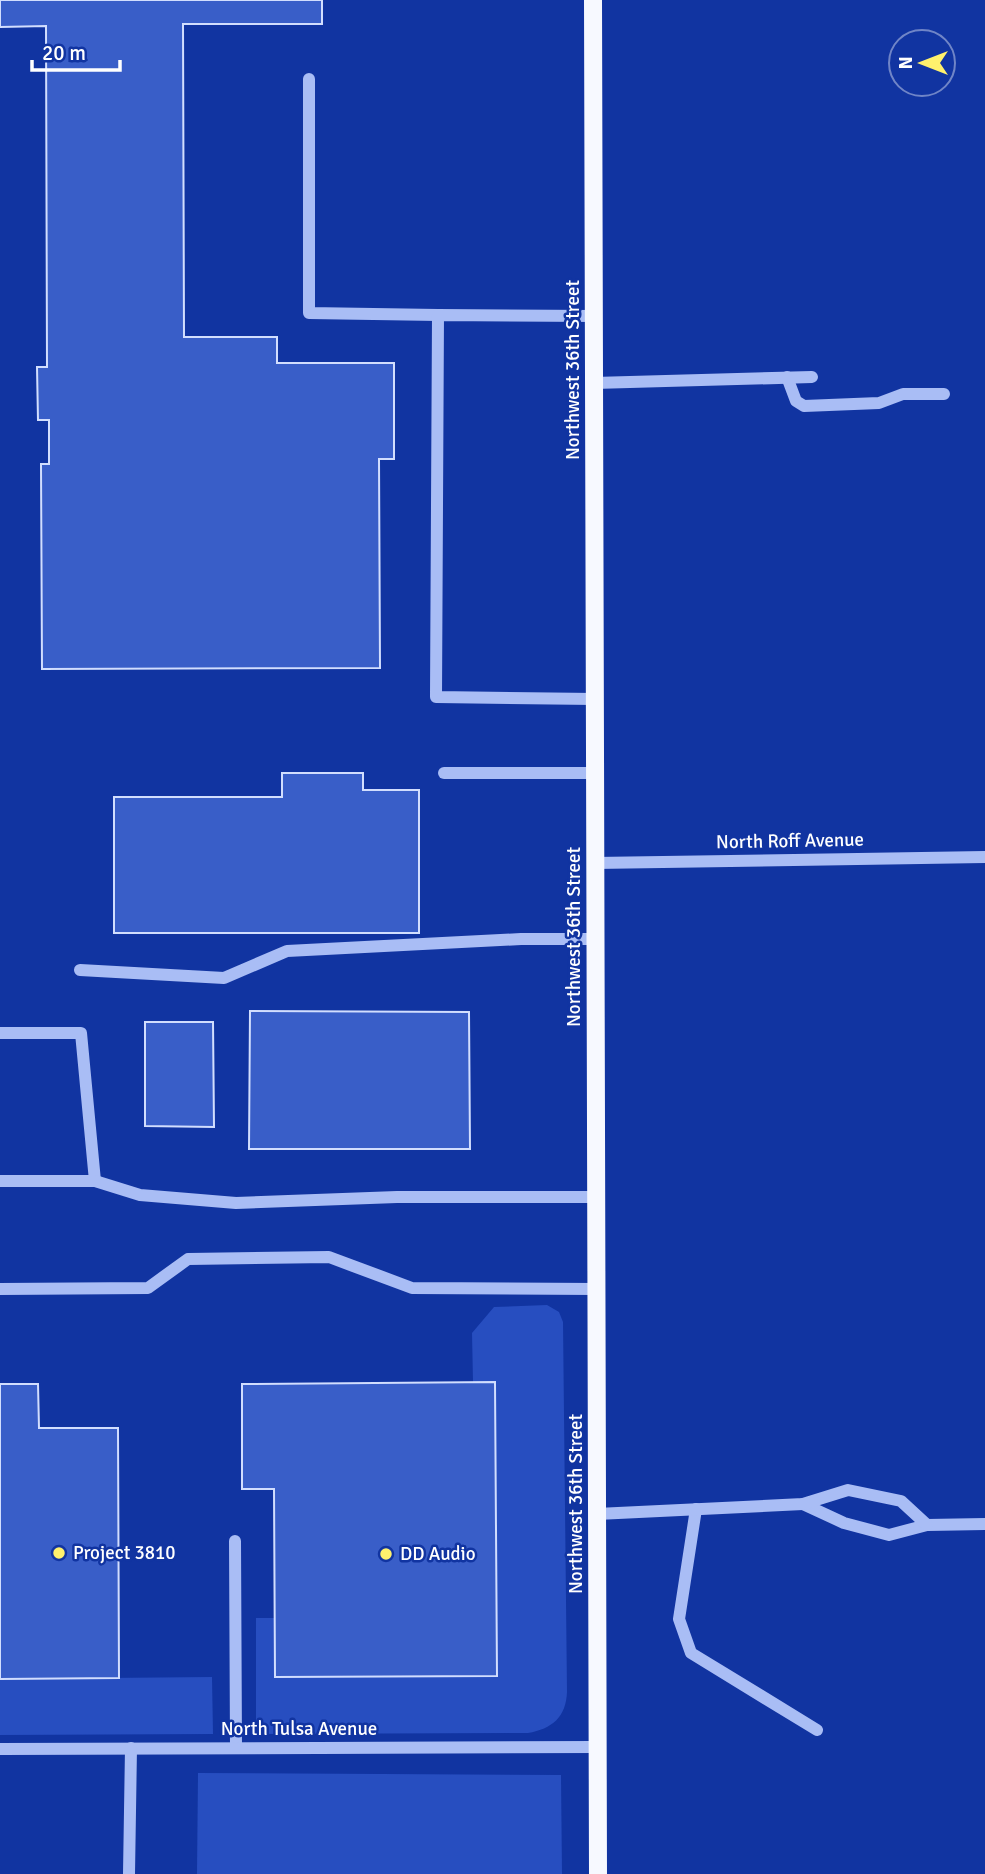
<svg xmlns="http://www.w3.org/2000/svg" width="985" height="1874" font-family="Signika,sans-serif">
<rect width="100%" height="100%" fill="#1134a1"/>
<g fill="#274ec0">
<path d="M547 1305 559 1312 563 1322 567 1692C566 1717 552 1729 528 1733L256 1734V1618H275L276 1677 497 1676 495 1382H473L472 1333 494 1307Z"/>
<polygon points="212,1677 213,1734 0,1735 0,1679"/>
<polygon points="198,1773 561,1775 562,1874 197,1874"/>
</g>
<g fill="#395ec8" stroke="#d2defe" stroke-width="2">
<polygon points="0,0 322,0 322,24 183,24 184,337 277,337 277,363 394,363 394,459 379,459 380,668 42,669 41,464 49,464 49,420 38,420 37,367 47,367 46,26 0,27"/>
<polygon points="282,773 363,773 363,790 419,790 419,933 114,933 114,797 282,797"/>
<polygon points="250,1011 469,1012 470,1149 249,1149"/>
<polygon points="145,1022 213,1022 214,1127 145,1126"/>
<polygon points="495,1382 497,1676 275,1677 274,1489 242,1489 242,1384"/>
<polygon points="0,1384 38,1384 39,1428 118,1428 119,1678 0,1679"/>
</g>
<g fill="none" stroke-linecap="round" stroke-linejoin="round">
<g stroke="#a9bdf5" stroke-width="12">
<polyline points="309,79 309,313 438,315"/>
<polyline points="594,316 438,315 436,697 595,699"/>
<polyline points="787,377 796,401 804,406 879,403 903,394 944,394"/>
<polyline points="594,383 812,377"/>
<polyline points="444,773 595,773"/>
<polyline points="595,863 985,857"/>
<polyline points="80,970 224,978 287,951 521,939 595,939"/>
<polyline points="0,1033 81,1033 95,1181"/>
<polyline points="0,1181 95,1181 140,1195 236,1203 397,1197 596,1197"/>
<polyline points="0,1289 148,1288 188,1259 329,1257 412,1288 596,1289"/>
<polyline points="803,1504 844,1523 889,1535 927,1525 985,1524"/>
<polyline points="696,1509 679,1619 691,1653 817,1730"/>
<polyline points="597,1514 803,1504 848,1490 901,1501 927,1525"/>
<polyline points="235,1541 236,1748"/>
<polyline points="0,1749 597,1747"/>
<polyline points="129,1874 131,1748"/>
</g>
<polyline stroke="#f7f9ff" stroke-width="18" points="593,0 598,1874"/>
</g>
<g fill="#fff16d" stroke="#1134a1" stroke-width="2.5">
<circle cx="59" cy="1553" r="7"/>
<circle cx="386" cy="1554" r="7"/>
</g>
<g text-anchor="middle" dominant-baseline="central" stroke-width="5" stroke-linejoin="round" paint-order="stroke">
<g font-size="19" fill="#fff" stroke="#1134a1">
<text transform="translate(573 370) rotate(-90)">Northwest 36th Street</text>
<text transform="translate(790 841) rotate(-1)">North Roff Avenue</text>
<text transform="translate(574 937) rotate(-90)">Northwest 36th Street</text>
<text transform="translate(576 1504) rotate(-90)">Northwest 36th Street</text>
<text x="299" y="1729">North Tulsa Avenue</text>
</g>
<g font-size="19" fill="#fff" stroke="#1134a1" text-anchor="start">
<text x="73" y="1553">Project 3810</text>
<text x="400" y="1554">DD Audio</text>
</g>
</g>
<g transform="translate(922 63) rotate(270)"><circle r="33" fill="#1134a1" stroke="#7085c7" stroke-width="2"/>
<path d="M0-5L12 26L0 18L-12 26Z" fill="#fff16d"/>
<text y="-10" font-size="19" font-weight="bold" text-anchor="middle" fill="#ffffff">N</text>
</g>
<path d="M32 60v10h88v-10" fill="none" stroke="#ffffff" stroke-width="3.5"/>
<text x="42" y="60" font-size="21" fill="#ffffff" stroke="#1134a1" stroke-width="5" paint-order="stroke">20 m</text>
</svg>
